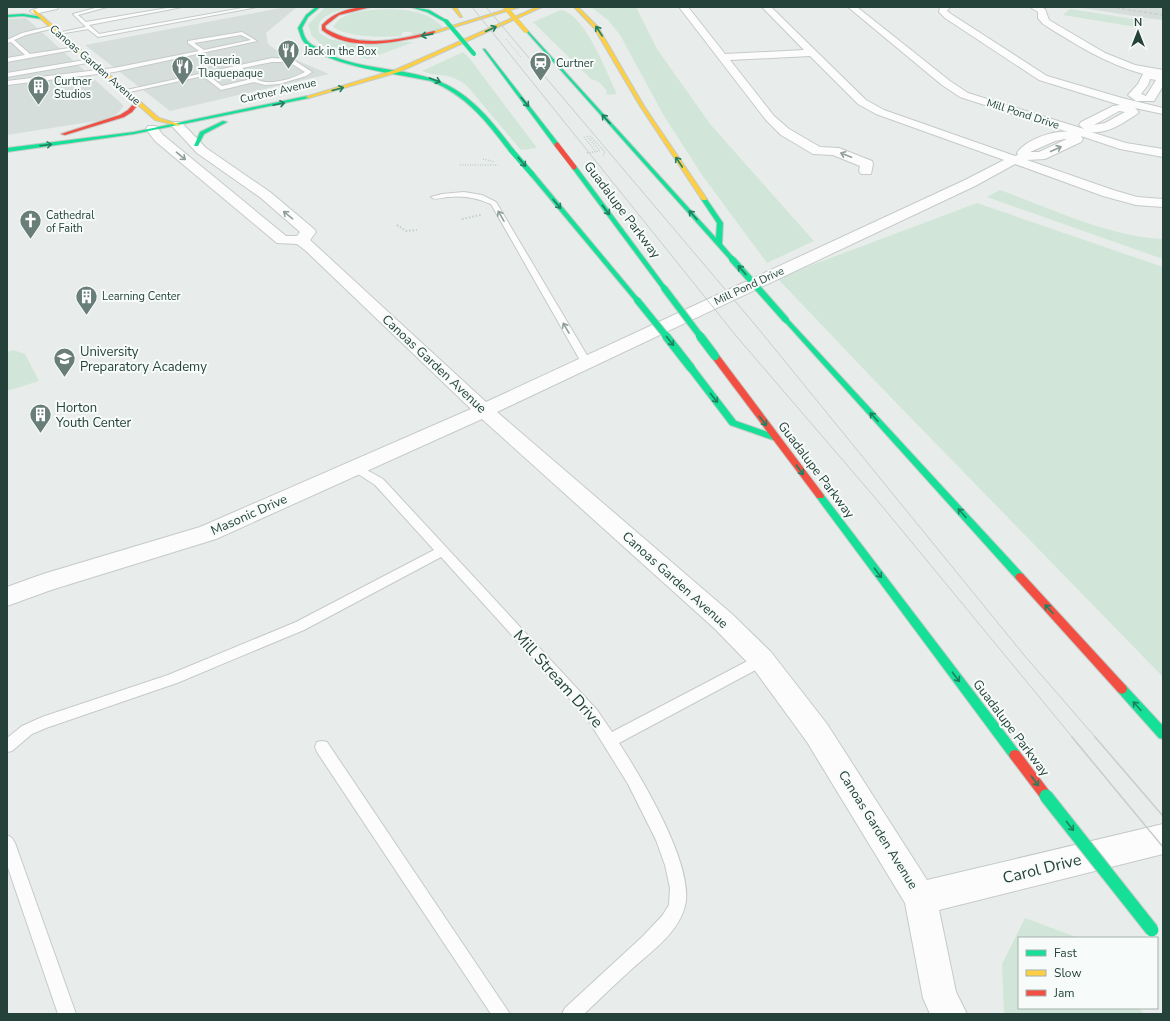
<svg xmlns="http://www.w3.org/2000/svg" width="1170" height="1021" font-family="'Nunito Sans',sans-serif">
<rect width="100%" height="100%" fill="#e8edeb"/>
<g fill="#d6dedb">
<polygon points="286,7 297,7 266,33 268,44 280,53 329,74 170,111 85,45"/>
<polygon points="1076,7 1163,7 1163,20 1146,18"/>
<polygon points="26,18 124,106 117,114 103,120 7,135 7,19"/>
</g>
<g fill="#d1e6d8">
<path d="M325 7H355C341 10 314 14 319 33L329 39 352 43 414 42 368 59 338 52 322 45 312 36 308 25Z"/>
<polygon points="591,7 636,7 657,49 711,125 814,241 767,263 702,175 664,116 620,35 608,20"/>
<path d="M391 9C411 10 428 12 443 27L440 29 413 35 411 32H403L401 36C384 38 346 37 333 27 344 9 372 10 391 9Z"/>
<polygon points="1070,9 1140,20 1136,27 1063,15"/>
<path d="M561 10C585 14 607 73 617 94L607 95 606 90 599 82 591 79 533 22Z"/>
<path d="M463 52 470 59 537 148 521 150 468 87C448 70 441 79 422 71Z"/>
<path d="M1000 190C1053 209 1106 236 1163 239V259L987 197Z"/>
<polygon points="977,203 1163,267 1163,677 875,381 777,278"/>
<polygon points="13,350 25,354 39,381 7,391 7,352"/>
<polygon points="1025,918 1079,938 1019,938 1019,1008 1139,1008 1144,1014 1004,1014 1002,964"/>
</g>
<g fill="none" stroke-linecap="round" stroke-linejoin="round">
<defs>
<g id="lane">
<polygon points="99,7 107,7 78,15 86,22 173,7 182,7 89,25 99,34 248,7 257,7 98,37 88,29 59,34 57,33 86,27 73,14"/>
<polygon points="52,26 54,28 26,35 14,40 30,54 76,47 78,49 7,62 7,58 25,55 11,42 7,43 7,40 22,33"/>
<path d="M242 32 257 41 114 72 7 85V81L114 68 199 51 188 43V41ZM241 35 251 40 204 50 194 43Z"/>
<path d="M272 58 292 59 312 72 306 76 279 84 265 85 254 82 221 90 203 76 125 93 122 91ZM272 62H289L305 72C295 78 272 85 261 81 254 79 248 72 242 68ZM237 69 251 79 222 86 208 75Z"/>
<polygon points="91,59 93,62 7,77 7,73"/>
<path d="M464 192 482 195 496 202 591 362 589 364H583L581 362 491 204C477 198 464 195 448 197 443 197 435 201 431 197L442 194Z"/>
<path d="M356 464 383 479 597 710 612 732 757 656 762 655 767 656 768 660 767 664 619 743C641 777 695 866 685 906 678 933 652 951 633 968 616 983 600 999 584 1014H562L565 1008 642 937 662 916 669 905 670 888 665 865 656 840 628 784 587 718 441 557 304 630 177 683 46 728 32 734 12 751 7 752V738L22 726 42 717 168 675 296 622 434 550 375 485 352 470 351 468 352 466Z"/>
<polygon points="322,741 327,742 510,1014 491,1014 317,752 315,747 317,742"/>
<polygon points="7,835 12,838 15,843 76,1014 58,1014 7,865"/>
</g>
<g id="street">
<polygon points="41,7 58,7 57,9 34,14 30,11"/>
<path d="M679 7H688L725 54 804 50 762 7H771L866 100 884 110 1015 156 1018 155 1017 153C1025 140 1053 130 1068 132L960 97 942 85 848 7H857L950 81 968 93 1084 129 1079 125 1081 122 1113 106 1120 105 1039 80 945 18 939 12 940 7H950L947 11 951 14 1047 76 1122 98 1163 108V114L1135 108 1139 112 1137 114C1123 123 1108 134 1091 132L1126 143 1163 149V157L1120 149 1081 136 1083 139 1081 142 1045 159 1027 160 1113 190 1137 197 1163 199V207L1136 205 1103 196 1015 164 975 186 497 412 732 614 771 652 827 724 927 880 1163 824V854L939 910 956 992 967 1014H930L923 998 905 903 807 742 753 668 714 628 482 419 216 539 51 590 7 606V587L43 574 200 527 471 409 306 251 297 244 277 243 155 141 146 129 148 126H156L163 135 286 236H297L300 232 261 198 197 153 171 125 173 122H181L206 148 270 192 314 229 316 232 310 240 486 402 965 180 1004 160 876 114 858 104 810 56 730 60 774 116 789 129 820 147 839 148 872 161 873 164 871 174H861L859 171 860 166 833 155 813 154 781 135 766 120ZM1119 111 1125 112 1105 123 1094 125ZM1065 139H1067L1039 152H1030L1055 141Z"/>
<path d="M1030 7H1041L1045 9 1049 20 1105 53 1135 65 1163 70V86L1154 101H1136L1128 95 1138 84 1143 74C1106 64 1075 44 1043 24L1038 18V12ZM1150 79 1156 80 1146 96 1141 94 1148 85Z"/>
</g>
<g id="fast">
<path d="M316 7H320L308 17 302 28C303 32 304 36 306 39 308 43 312 45 316 47 353 73 408 65 447 85 475 99 495 125 514 150L513 151H509C486 121 467 96 431 81 399 74 325 66 304 42 301 39 300 33 298 28L306 15Z"/>
<polygon points="411,7 429,10 448,21 445,22 427,12"/>
<polygon points="23,14 42,17 44,18 42,19 23,16 7,17 7,15"/>
<polygon points="525,30 527,30 716,238 717,223 701,199 706,198 723,223 722,244 734,258 734,260 730,260"/>
<polygon points="483,49 485,49 559,144 559,146 555,146"/>
<polygon points="307,96 309,98 134,134 7,152 7,148 134,132"/>
<polygon points="223,121 227,122 204,134 198,146 194,146 200,132"/>
<polygon points="572,166 576,166 666,287 666,289 662,289 572,168"/>
<polygon points="530,173 534,173 639,299 639,301 635,301 530,175"/>
<polygon points="786,318 788,319 1023,574 1025,577 1023,580 1017,580 784,321 783,320"/>
<polygon points="688,366 694,366 736,421 779,436 780,438 779,440 773,440 730,425 688,370"/>
<polygon points="820,493 823,494 1019,751 1021,755 1019,759 1015,760 1011,759 817,498 816,496"/>
<polygon points="1122,684 1126,686 1163,726 1163,739 1159,738 1118,692 1117,689 1118,686"/>
</g>
<g id="slow">
<polygon points="452,7 456,7 462,17 460,17"/>
<polygon points="514,7 520,7 435,33 432,32"/>
<polygon points="537,7 542,7 399,72 309,98 305,97 395,70"/>
<polygon points="574,7 578,7 598,27 644,106 707,199 706,200 702,200 640,106 594,28"/>
<polygon points="33,10 35,10 159,118 179,124 179,126 155,120 33,12"/>
</g>
<g id="jam">
<path d="M371 7 339 15 325 26 326 29C360 49 398 40 434 31L436 32C430 35 422 36 415 38 386 44 347 50 322 30V25C335 11 352 7 371 7Z"/>
<polygon points="136,101 140,102 132,112 124,117 65,135 61,134 120,115 128,110"/>
<polygon points="712,354 718,354 823,494 824,496 823,498 817,498 712,358"/>
<polygon points="1020,573 1023,574 1126,686 1127,689 1126,692 1122,694 1118,692 1017,580 1015,577 1017,574"/>
<polygon points="1015,750 1019,751 1050,792 1052,796 1050,800 1046,802 1042,800 1011,759 1009,755 1011,751"/>
</g>
</defs>
<use href="#lane" stroke="#c5cac8" stroke-width="2"/>
<use href="#street" stroke="#c5cac8" stroke-width="2"/>
<use href="#fast" stroke="#c3cbc8" stroke-width="2"/>
<use href="#slow" stroke="#c3cbc8" stroke-width="2"/>
<use href="#jam" stroke="#c3cbc8" stroke-width="2"/>
<polyline stroke="#c3ccca" stroke-width="1" stroke-dasharray="1 1.5" stroke-linecap="butt" points="506,39 521,57"/>
<g stroke="#c3ccca" stroke-width="1.5" stroke-dasharray="1 1.5" stroke-linecap="butt">
<polyline points="587,136 600,151"/>
<polyline points="590,136 605,152 603,156"/>
<polyline points="584,137 596,152"/>
<polyline points="587,153 600,151"/>
<polyline points="483,159 495,162"/>
<polyline points="460,165 498,165"/>
</g>
<g stroke="#c3ccca" stroke-width="2" stroke-dasharray="1.5 2" stroke-linecap="butt">
<polyline points="462,219 481,215"/>
<polyline points="397,225 406,231 417,230"/>
</g>
<use href="#lane" fill="#fcfcfc" fill-rule="evenodd"/>
<use href="#street" fill="#fcfcfc" fill-rule="evenodd"/>
<use href="#fast" fill="#16e098" fill-rule="evenodd"/>
<use href="#slow" fill="#ffcf43" fill-rule="evenodd"/>
<use href="#jam" fill="#f24e42" fill-rule="evenodd"/>
<g stroke="#c9cdcc" stroke-width="1">
<polyline points="472,7 737,337 877,500 1073,738"/>
<polyline points="486,7 757,327 1024,655 1096,738"/>
</g>
<g stroke="#c9cdcc" stroke-width="1.5">
<polyline points="1072,737 1163,847"/>
<polyline points="1095,737 1163,816"/>
</g>
<polyline stroke="#c9cdcc" stroke-width="1.5" stroke-dasharray="3.5 2" stroke-linecap="butt" points="1111,7 1163,15"/>
<defs>
<polyline id="fast-bridge-far4" points="446,21 474,54"/>
<polyline id="fast-bridge-far3" points="511,150 532,174"/>
<g id="fast-bridge-far2">
<polyline points="732,259 786,320"/>
<polyline points="664,288 701,337"/>
<polyline points="637,300 667,337"/>
</g>
<g id="fast-bridge-far1">
<polyline points="666,336 691,368"/>
<polyline points="700,336 715,356"/>
</g>
<polyline id="fast-bridge" points="1046,796 1152,930"/>
<polyline id="slow-bridge" points="505,7 526,31"/>
<polyline id="jam-bridge" points="557,145 574,167"/>
</defs>
<use href="#fast-bridge-far4" stroke="#c3ccc9" stroke-width="5" stroke-linecap="butt"/>
<use href="#fast-bridge-far3" stroke="#c3ccc9" stroke-width="6" stroke-linecap="butt"/>
<use href="#fast-bridge-far2" stroke="#c3ccc9" stroke-width="8" stroke-linecap="butt"/>
<use href="#fast-bridge-far1" stroke="#c3ccc9" stroke-width="10" stroke-linecap="butt"/>
<use href="#fast-bridge" stroke="#c3ccc9" stroke-width="15" stroke-linecap="butt"/>
<use href="#slow-bridge" stroke="#c3ccc9" stroke-width="5" stroke-linecap="butt"/>
<use href="#jam-bridge" stroke="#c3ccc9" stroke-width="6" stroke-linecap="butt"/>
<use href="#fast-bridge-far4" stroke="#16e098" stroke-width="4"/>
<use href="#fast-bridge-far3" stroke="#16e098" stroke-width="5"/>
<use href="#fast-bridge-far2" stroke="#16e098" stroke-width="6"/>
<use href="#fast-bridge-far1" stroke="#16e098" stroke-width="8"/>
<use href="#fast-bridge" stroke="#16e098" stroke-width="13"/>
<use href="#slow-bridge" stroke="#ffcf43" stroke-width="4"/>
<use href="#jam-bridge" stroke="#f24e42" stroke-width="5"/>
</g>
<defs><path id="oneway-shaft" d="M-6 0H5M1.5-3L5.5 0L1.5 3" fill="none" stroke-width="1.6" stroke-linecap="round" stroke-linejoin="round"/></defs>
<g stroke="#1e8160">
<use href="#oneway-shaft" transform="translate(491 29) rotate(-24)"/>
<use href="#oneway-shaft" transform="translate(599 31) rotate(-123)"/>
<use href="#oneway-shaft" transform="translate(427 35) rotate(169)"/>
<use href="#oneway-shaft" transform="translate(435 80) rotate(20)"/>
<use href="#oneway-shaft" transform="translate(338 89) rotate(-15)"/>
<use href="#oneway-shaft" transform="translate(525 102) rotate(50)"/>
<use href="#oneway-shaft" transform="translate(279 104) rotate(-12)"/>
<use href="#oneway-shaft" transform="translate(606 119) rotate(-132)"/>
<use href="#oneway-shaft" transform="translate(46 145) rotate(-7)"/>
<use href="#oneway-shaft" transform="translate(522 162) rotate(50)"/>
<use href="#oneway-shaft" transform="translate(679 162) rotate(-124)"/>
<use href="#oneway-shaft" transform="translate(557 204) rotate(50)"/>
<use href="#oneway-shaft" transform="translate(606 210) rotate(53)"/>
<use href="#oneway-shaft" transform="translate(693 215) rotate(-132)"/>
<use href="#oneway-shaft" transform="translate(742 270) rotate(-131)"/>
<use href="#oneway-shaft" transform="translate(670 341) rotate(52)"/>
<use href="#oneway-shaft" transform="translate(714 398) rotate(52)"/>
<use href="#oneway-shaft" transform="translate(874 417) rotate(-132)"/>
<use href="#oneway-shaft" transform="translate(763 421) rotate(53)"/>
<use href="#oneway-shaft" transform="translate(800 470) rotate(53)"/>
<use href="#oneway-shaft" transform="translate(962 513) rotate(-132)"/>
<use href="#oneway-shaft" transform="translate(878 573) rotate(53)"/>
<use href="#oneway-shaft" transform="translate(1049 609) rotate(-132)"/>
<use href="#oneway-shaft" transform="translate(956 677) rotate(53)"/>
<use href="#oneway-shaft" transform="translate(1137 706) rotate(-132)"/>
<use href="#oneway-shaft" transform="translate(1035 781) rotate(53)"/>
<use href="#oneway-shaft" transform="translate(1070 826) rotate(52)"/>
</g>
<g stroke="#909f9b">
<use href="#oneway-shaft" transform="translate(1056 149) rotate(-24)"/>
<use href="#oneway-shaft" transform="translate(846 155) rotate(-159)"/>
<use href="#oneway-shaft" transform="translate(181 156) rotate(40)"/>
<use href="#oneway-shaft" transform="translate(288 215) rotate(-141)"/>
<use href="#oneway-shaft" transform="translate(501 216) rotate(-120)"/>
<use href="#oneway-shaft" transform="translate(566 328) rotate(-120)"/>
</g>
<defs>
<symbol id="restaurant-pin" viewBox="-11 -11 22 30"><path d="M0 17L-7.5 6A9.5 9.5 0 1 1 7.5 6Z" fill="#697e78" stroke="#f7fbf9"/><path d="M-5-6h1v4h1v-4h1v4h1v-4h1v5L-1.5 .5V6h-2V.5L-5-1ZM5-6V6H3V1.5H1.5Q1.5-4 5-6Z" fill="#fff"/></symbol>
<symbol id="station-pin" viewBox="-11 -11 22 30"><path d="M0 17L-7.5 6A9.5 9.5 0 1 1 7.5 6Z" fill="#697e78" stroke="#f7fbf9"/><path d="M-3-6H3Q5-6 5-4V2Q5 4 3 4L4.5 6H3L1.5 4h-3L-3 6H-4.5L-3 4Q-5 4-5 2V-4Q-5-6-3-6ZM-3.5-4v3h7v-3ZM-3.5 1v1.5H-2V1ZM2 1v1.5H3.5V1Z" fill="#fff"/></symbol>
<symbol id="building-pin" viewBox="-11 -11 22 30"><path d="M0 17L-7.5 6A9.5 9.5 0 1 1 7.5 6Z" fill="#697e78" stroke="#f7fbf9"/><path d="M-4-6H4V6H1V3H-1V6H-4ZM-2.5-4.3h1.7v1.8h-1.7ZM.8-4.3h1.7v1.8H.8ZM-2.5-1h1.7V.8h-1.7ZM.8-1h1.7V.8H.8Z" fill="#fff"/></symbol>
<symbol id="church-pin" viewBox="-11 -11 22 30"><path d="M0 17L-7.5 6A9.5 9.5 0 1 1 7.5 6Z" fill="#697e78" stroke="#f7fbf9"/><path d="M-1.2-6h2.4v3.5h3.3v2.4h-3.3V6h-2.4V-.1h-3.3v-2.4h3.3Z" fill="#fff"/></symbol>
<symbol id="school-pin" viewBox="-11 -11 22 30"><path d="M0 17L-7.5 6A9.5 9.5 0 1 1 7.5 6Z" fill="#697e78" stroke="#f7fbf9"/><path d="M0-5L7-2L0 1L-7-2ZM-4 1L0 2.5L4 1V4Q0 6-4 4Z" fill="#fff"/></symbol>
</defs>
<g fill-rule="evenodd">
<use href="#restaurant-pin" x="276" y="38" width="25" height="34"/>
<use href="#station-pin" x="528" y="50" width="25" height="34"/>
<use href="#restaurant-pin" x="170" y="54" width="25" height="34"/>
<use href="#building-pin" x="26" y="74" width="25" height="34"/>
<use href="#church-pin" x="18" y="208" width="25" height="34"/>
<use href="#building-pin" x="74" y="284" width="25" height="34"/>
<use href="#school-pin" x="52" y="346" width="25" height="34"/>
<use href="#building-pin" x="28" y="402" width="25" height="34"/>
</g>
<g text-anchor="middle" dominant-baseline="central" stroke-width="4" stroke-linejoin="round" paint-order="stroke">
<g font-size="11" fill="#24423a" stroke="#f7fbf9" text-anchor="start">
<text x="304" y="51">Jack in the Box</text>
<text x="198" y="60">Taqueria<tspan x="198" dy="13">Tlaquepaque</tspan></text>
<text x="556" y="63">Curtner</text>
<text x="54" y="81">Curtner<tspan x="54" dy="13">Studios</tspan></text>
<text x="46" y="215">Cathedral<tspan x="46" dy="13">of Faith</tspan></text>
<text x="102" y="296">Learning Center</text>
</g>
<g font-size="11" fill="#24423a" stroke="#f7fbf9">
<text transform="translate(95 65) rotate(41)">Canoas Garden Avenue</text>
<text transform="translate(278 91) rotate(-13)">Curtner Avenue</text>
<text transform="translate(1023 114) rotate(18)">Mill Pond Drive</text>
<text transform="translate(749 286) rotate(-25)">Mill Pond Drive</text>
</g>
<g font-size="13" fill="#24423a" stroke="#f7fbf9">
<text transform="translate(622 210) rotate(53)">Guadalupe Parkway</text>
<text transform="translate(434 364) rotate(43)">Canoas Garden Avenue</text>
<text transform="translate(816 470) rotate(53)">Guadalupe Parkway</text>
<text transform="translate(249 515) rotate(-24)">Masonic Drive</text>
<text transform="translate(675 580) rotate(42)">Canoas Garden Avenue</text>
<text transform="translate(1011 728) rotate(53)">Guadalupe Parkway</text>
<text transform="translate(878 830) rotate(58)">Canoas Garden Avenue</text>
</g>
<g font-size="13" fill="#24423a" stroke="#f7fbf9" text-anchor="start">
<text x="80" y="352">University<tspan x="80" dy="15">Preparatory Academy</tspan></text>
<text x="56" y="408">Horton<tspan x="56" dy="15">Youth Center</tspan></text>
</g>
<g font-size="16" fill="#24423a" stroke="#f7fbf9">
<text transform="translate(558 679) rotate(48)">Mill Stream Drive</text>
<text transform="translate(1042 869) rotate(-14)">Carol Drive</text>
</g>
</g>
<rect width="1170" height="1021" fill="none" stroke="#24423a" stroke-width="16"/>
<rect x="1018" y="937" width="140" height="72" fill="#f7fbf9" stroke="#a3b1ad"/>
<rect x="1026" y="950" width="20" height="6" fill="#16e098" stroke="#a3b1ad"/>
<text x="1054" y="957" font-size="12" fill="#24423a">Fast</text>
<rect x="1026" y="970" width="20" height="6" fill="#ffcf43" stroke="#a3b1ad"/>
<text x="1054" y="977" font-size="12" fill="#24423a">Slow</text>
<rect x="1026" y="990" width="20" height="6" fill="#f24e42" stroke="#a3b1ad"/>
<text x="1054" y="997" font-size="12" fill="#24423a">Jam</text>
<g transform="translate(1138 32)" stroke="#f7fbf9" stroke-width="3" paint-order="stroke">
<path d="M0-3L7 15L0 10L-7 15Z" fill="#24423a"/>
<text y="-6" font-size="11" font-weight="bold" text-anchor="middle" fill="#24423a">N</text>
</g>
</svg>
